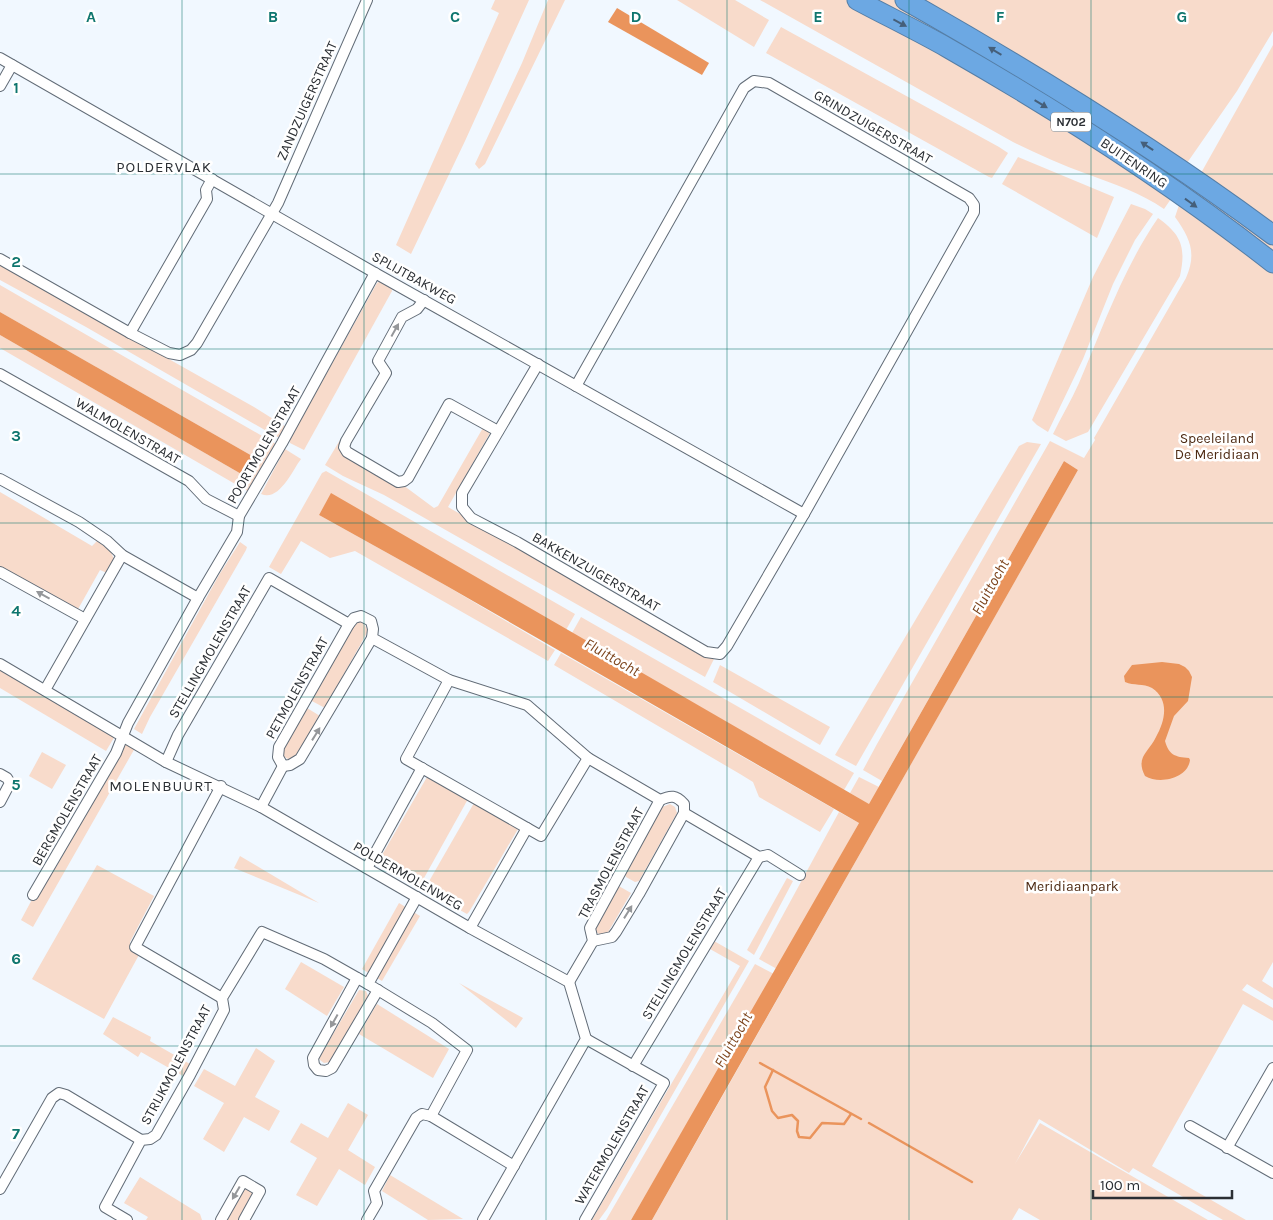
<svg xmlns="http://www.w3.org/2000/svg" width="1273" height="1220" font-family="Karla,sans-serif">
<rect width="100%" height="100%" fill="#f1f8ff"/>
<g fill="#f8dbcb">
<polygon points="495,0 529,0 465,141 411,254 396,245 499,13 491,9"/>
<polygon points="548,0 565,0 485,164 479,169 475,164 522,63"/>
<polygon points="677,0 735,0 769,20 754,47"/>
<path d="M760 0H850L908 31 1173 196 1164 209C1141 193 1114 184 1087 174 1062 165 1037 154 1013 142Z"/>
<polygon points="875,0 897,0 1180,173 1174,182"/>
<path d="M923 0H1273V31L1237 91 1187 163C1101 104 1014 50 923 0Z"/>
<polygon points="781,27 999,147 1008,153 992,178 989,177 766,53"/>
<polygon points="1273,45 1273,227 1201,173"/>
<polygon points="1018,157 1114,197 1097,238 1002,184"/>
<polygon points="1191,181 1273,241 1273,256 1184,192"/>
<path d="M1180 202 1273 269V962L1262 981 1273 988V1000L1247 984 1242 990 1273 1008V1021L1243 1004 1152 1166 1246 1220H1223L1133 1168 1129 1173 1039 1119 1015 1164 1040 1123 1208 1220H1040L1019 1208 1012 1220H652L1078 470 1064 461 882 781 863 770 877 744 1050 441 1084 458 1095 440 1094 438 1186 278C1197 253 1190 238 1175 217Z"/>
<polygon points="1131,204 1145,209 1153,214 1135,240 1113,284 1083,359 1048,432 1037,425 1032,420 1093,277"/>
<path d="M1158 218C1182 235 1186 248 1180 276L1088 432 1066 441 1053 434C1061 417 1071 401 1079 383 1103 327 1123 269 1158 218Z"/>
<polygon points="0,264 254,407 286,427 282,436 277,437 86,327 0,280"/>
<polygon points="382,280 391,286 392,291 304,450 290,443 290,439 377,283"/>
<polygon points="0,285 276,444 249,492 0,348 0,335 243,475 254,457 0,312"/>
<polygon points="484,426 491,431 448,507 714,659 705,677 384,495 343,476 325,465 340,440 343,442 346,454 407,488 434,508 438,506"/>
<polygon points="1027,442 1041,444 856,766 835,755 1019,446"/>
<path d="M285 449 301 459C292 471 279 502 261 494Z"/>
<polygon points="326,471 575,614 566,630 331,494 319,515 445,585 555,650 548,661 355,551 330,558 301,541 281,574 269,567 322,473"/>
<polygon points="0,492 92,546 97,541 110,550 114,559 107,573 100,570 77,611 0,568"/>
<polygon points="240,542 247,547 246,550 150,717 142,734 134,729 219,575"/>
<polygon points="581,617 854,773 844,790 572,633"/>
<polygon points="358,621 363,622 368,631 325,708 310,700 350,629"/>
<polygon points="561,653 834,809 820,832 759,797 753,782 740,774 554,665"/>
<polygon points="720,665 830,727 820,745 713,682"/>
<polygon points="0,669 115,736 106,751 0,688"/>
<polygon points="307,708 320,716 296,758 288,759 283,756 281,752"/>
<polygon points="126,743 135,748 33,927 21,920 44,877 56,867"/>
<polygon points="42,752 66,765 52,789 29,776"/>
<polygon points="427,777 468,799 419,887 378,862"/>
<polygon points="859,777 879,787 870,805 850,793"/>
<polygon points="474,803 518,829 469,912 467,914 424,890"/>
<polygon points="670,804 675,807 677,813 639,881 635,882 626,877 624,873 662,807"/>
<polygon points="839,812 859,823 777,969 759,959"/>
<polygon points="240,856 319,903 234,868"/>
<polygon points="97,865 154,896 130,942 130,947 140,953 104,1019 32,979"/>
<polygon points="787,878 793,881 754,955 747,950"/>
<polygon points="617,885 631,893 607,934 602,936 596,932 594,926"/>
<polygon points="399,903 420,916 382,981 362,969"/>
<polygon points="714,941 749,961 607,1209 599,1220 592,1220 740,966 710,949"/>
<polygon points="301,962 344,987 327,1016 285,989"/>
<polygon points="755,964 774,974 631,1220 606,1220"/>
<polygon points="459,983 523,1018 516,1028"/>
<polygon points="359,990 366,991 368,996 330,1062 324,1063 320,1060 319,1058"/>
<polygon points="377,1004 449,1049 433,1078 359,1034"/>
<polygon points="113,1017 151,1037 150,1041 190,1064 183,1076 141,1052 138,1057 103,1034"/>
<polygon points="256,1048 275,1061 255,1097 280,1111 269,1131 244,1117 224,1152 203,1139 224,1103 194,1086 204,1069 235,1086"/>
<polygon points="348,1103 368,1115 348,1150 375,1167 365,1185 339,1169 317,1206 296,1195 317,1158 290,1142 301,1123 328,1138"/>
<polygon points="390,1175 463,1219 428,1220 382,1191"/>
<polygon points="140,1177 200,1214 202,1220 146,1220 148,1217 124,1203"/>
<polygon points="247,1188 253,1191 254,1197 242,1220 225,1220 243,1189"/>
</g>
<g fill="#ea945c">
<polygon points="617,8 709,63 702,75 608,22"/>
<polygon points="0,312 254,457 243,475 0,335"/>
<path d="M1064 461 1078 470C937 720 793 970 652 1220H631L859 823 445 585 319 515 331 493 869 804Z"/>
<path d="M1162 662 1179 664 1185 667 1189 671 1192 677 1188 701 1174 716 1165 741C1169 755 1175 757 1189 758L1190 760C1188 778 1160 785 1145 776 1135 757 1149 752 1156 737 1165 721 1170 700 1152 688 1143 683 1134 686 1125 682L1124 676 1132 665Z"/>
</g>
<g fill="none" stroke-linecap="round" stroke-linejoin="round">
<g stroke="#ea945c" stroke-width="2.5">
<polyline points="760,1063 861,1119"/>
<polyline points="773,1070 765,1087 772,1111 778,1118 792,1115 798,1121 797,1131 799,1137 810,1138 822,1123 844,1124 851,1114"/>
<polyline points="869,1123 972,1182"/>
</g>
<defs>
<g id="street">
<polyline points="0,58 375,273 804,514"/>
<polyline points="0,86 12,65"/>
<polyline points="0,259 130,333 169,353 180,355 191,350 197,343 278,203 367,0"/>
<polyline points="424,300 417,309 402,317 378,361 386,373 346,441 344,447 347,452 398,482 404,481 408,478 449,404 498,431"/>
<polyline points="130,333 207,199 206,190 212,179"/>
<polyline points="538,364 462,493 462,507 471,518 517,542 706,652 720,654 727,646 804,514 974,212 974,205 969,198 769,83 754,81 744,88 576,386"/>
<polyline points="0,374 189,481 206,499 239,516"/>
<polyline points="0,479 79,522 107,541 122,555 198,598"/>
<polyline points="0,572 85,619"/>
<polyline points="0,664 166,762 261,807 470,928 569,982 586,1039 483,1220"/>
<polyline points="449,680 406,759 541,836 588,758"/>
<polyline points="45,690 122,555"/>
<path d="M166 762 178 735 269 578 349 624 354 618 361 616 371 621 373 629 372 638 449 680 527 705 588 758 660 800C671 795 676 795 684 804V813L759 857 768 855 800 875"/>
<polyline points="283,766 278,757 279,747 349,624"/>
<polyline points="283,766 290,765 300,759 372,638"/>
<polyline points="0,774 7,778 10,783 0,802"/>
<polyline points="221,786 135,947 222,998"/>
<polyline points="261,807 283,766"/>
<polyline points="367,868 422,768"/>
<polyline points="33,895 116,753 128,723 198,598 237,532 239,516 282,443 375,273"/>
<polyline points="417,897 368,984 432,1023 467,1050 431,1116"/>
<polyline points="470,928 527,828"/>
<polyline points="593,941 612,937 616,932 639,894 684,813"/>
<polyline points="357,978 313,1058 314,1065 318,1070 326,1071 332,1068 378,990"/>
<polyline points="569,982 593,941 590,928 660,800"/>
<polyline points="633,1066 759,857"/>
<polyline points="1190,1126 1273,1173"/>
<polyline points="1227,1148 1273,1068"/>
<polyline points="0,1189 52,1098 59,1093 66,1095 141,1140"/>
<polyline points="127,1220 105,1207 141,1140 150,1139 156,1135 190,1075 224,1010 222,998 262,932 324,959 368,984"/>
<polyline points="221,1220 243,1181 260,1191 244,1220"/>
<polyline points="367,1220 377,1203 374,1191 416,1118 422,1114 431,1116 514,1166"/>
<polyline points="585,1220 664,1083 586,1039"/>
</g>
<g id="highway">
<path d="M857 0C887 16 918 31 948 48 1060 112 1171 183 1273 263"/>
<path d="M905 0C1032 72 1156 148 1273 235"/>
</g>
</defs>
<use href="#street" stroke="#626c77" stroke-width="12"/>
<use href="#highway" stroke="#557ea6" stroke-width="21"/>
<use href="#street" stroke="#fff" stroke-width="10"/>
<use href="#highway" stroke="#6ca8e3" stroke-width="19"/>
</g>
<defs><path id="oneway-solid" d="M-6-.8H1V-3.2L6.5 0L1 3.2V.8H-6Z" transform="scale(1.25)"/></defs>
<g fill="#455f7a">
<use href="#oneway-solid" transform="translate(900 23) rotate(28)"/>
<use href="#oneway-solid" transform="translate(995 51) rotate(-149)"/>
<use href="#oneway-solid" transform="translate(1041 104) rotate(31)"/>
<use href="#oneway-solid" transform="translate(1147 146) rotate(-146)"/>
<use href="#oneway-solid" transform="translate(1191 203) rotate(36)"/>
</g>
<g fill="#95979a">
<use href="#oneway-solid" transform="translate(395 330) rotate(-61)"/>
<use href="#oneway-solid" transform="translate(43 595) rotate(-151)"/>
<use href="#oneway-solid" transform="translate(316 734) rotate(-58)"/>
<use href="#oneway-solid" transform="translate(628 912) rotate(-58)"/>
<use href="#oneway-solid" transform="translate(334 1021) rotate(119)"/>
<use href="#oneway-solid" transform="translate(236 1193) rotate(120)"/>
</g>
<path fill="none" stroke="#0f766e" stroke-width="1" stroke-opacity="0.55" d="M182 0V1220M364 0V1220M546 0V1220M727 0V1220M909 0V1220M1091 0V1220M0 174H1273M0 349H1273M0 523H1273M0 697H1273M0 871H1273M0 1046H1273"/>
<g text-anchor="middle" dominant-baseline="central" stroke-width="5" stroke-linejoin="round" paint-order="stroke">
<rect fill="#fff" stroke="#6b6d71" stroke-width="1" x="1051" y="112.5" width="40" height="19" rx="4"/>
<g font-size="12" font-weight="bold" fill="#2b2f34">
<text x="1071" y="122">N702</text>
</g>
<g font-size="14" fill="#2b2f34" stroke="#fff">
<text transform="translate(307 101) rotate(-66)">ZANDZUIGERSTRAAT</text>
<text transform="translate(873 127) rotate(30)">GRINDZUIGERSTRAAT</text>
<text transform="translate(1134 163) rotate(34)">BUITENRING</text>
<text transform="translate(414 278) rotate(29)">SPLIJTBAKWEG</text>
<text transform="translate(128 431) rotate(30)">WALMOLENSTRAAT</text>
<text transform="translate(264 445) rotate(-60)">POORTMOLENSTRAAT</text>
<text transform="translate(596 572) rotate(30)">BAKKENZUIGERSTRAAT</text>
<text transform="translate(210 652) rotate(-60)">STELLINGMOLENSTRAAT</text>
<text transform="translate(297 688) rotate(-61)">PETMOLENSTRAAT</text>
<text transform="translate(67 810) rotate(-60)">BERGMOLENSTRAAT</text>
<text transform="translate(611 863) rotate(-62)">TRASMOLENSTRAAT</text>
<text transform="translate(408 876) rotate(30)">POLDERMOLENWEG</text>
<text transform="translate(684 954) rotate(-59)">STELLINGMOLENSTRAAT</text>
<text transform="translate(176 1065) rotate(-62)">STRIJKMOLENSTRAAT</text>
<text transform="translate(612 1145) rotate(-60)">WATERMOLENSTRAAT</text>
</g>
<g font-size="14" fill="#4d2a13" stroke="#fff">
<text x="1217" y="438">Speeleiland<tspan x="1217" dy="16">De Meridiaan</tspan></text>
<text x="1072" y="886">Meridiaanpark</text>
</g>
<g font-size="15" letter-spacing="1" fill="#2b2f34" stroke="#fff">
<text x="164" y="167">POLDERVLAK</text>
<text x="161" y="786">MOLENBUURT</text>
</g>
<g font-size="15" font-style="italic" fill="#7b421a" stroke="#fff">
<text transform="translate(990 587) rotate(-61)">Fluittocht</text>
<text transform="translate(612 657) rotate(30)">Fluittocht</text>
<text transform="translate(733 1040) rotate(-60)">Fluittocht</text>
</g>
</g>
<g font-size="16" text-anchor="middle" font-weight="bold" fill="#0f766e" stroke="#fff" stroke-width="5" stroke-linejoin="round" paint-order="stroke">
<text x="91" y="22">A</text>
<text x="273" y="22">B</text>
<text x="455" y="22">C</text>
<text x="636" y="22">D</text>
<text x="818" y="22">E</text>
<text x="1000" y="22">F</text>
<text x="1182" y="22">G</text>
<text x="16" y="93">1</text>
<text x="16" y="267">2</text>
<text x="16" y="441">3</text>
<text x="16" y="616">4</text>
<text x="16" y="790">5</text>
<text x="16" y="964">6</text>
<text x="16" y="1139">7</text>
</g>
<path d="M1093 1190v8h139v-8" fill="none" stroke="#2b2f34" stroke-width="2.5"/>
<text x="1100" y="1190" font-size="15" fill="#2b2f34" stroke="#ffffff" stroke-width="4" paint-order="stroke">100 m</text>
</svg>
